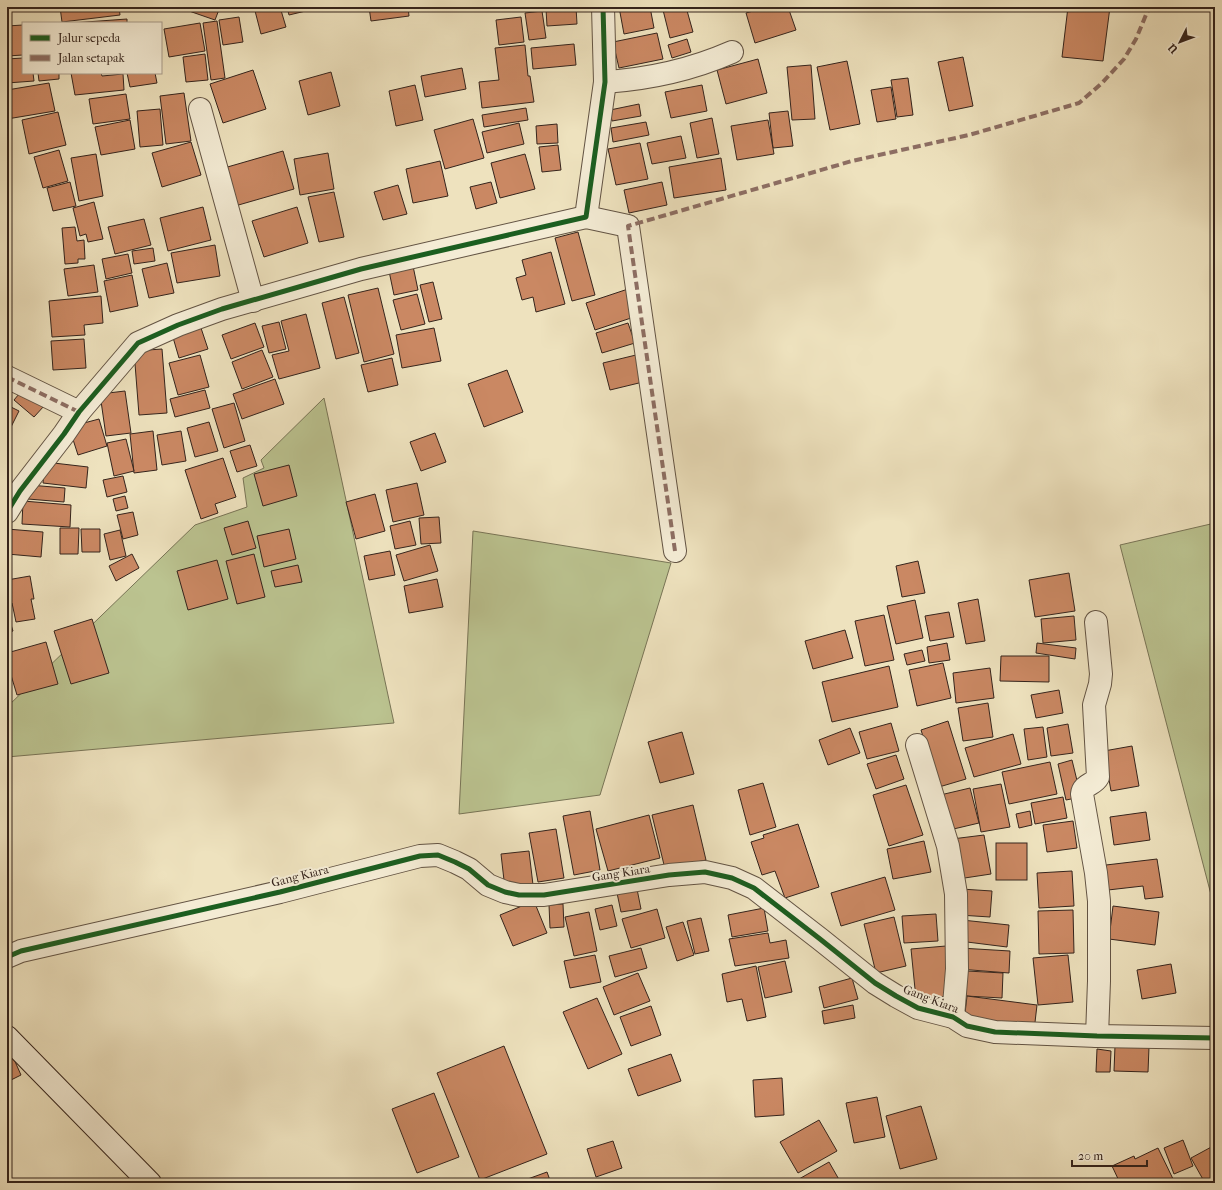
<svg xmlns="http://www.w3.org/2000/svg" width="1222" height="1190" font-family="'IM FELL French Canon',serif">
<rect width="100%" height="100%" fill="#eee2be"/>
<filter id="stains"><feTurbulence type="fractalNoise" baseFrequency=".005" numOctaves="4"/><feColorMatrix values="0 0 0 0 .2 0 0 0 0 .09 0 0 0 0 .02 0 0 0 .5 -.17"/></filter>
<radialGradient id="worn" r=".72"><stop offset=".6" stop-color="#630" stop-opacity="0"/><stop offset="1" stop-color="#630" stop-opacity=".3"/></radialGradient>
<g fill="#bbc390" stroke="#787456">
<polygon points="324,398 394,723 7,757 7,707 195,525 247,507 243,478 264,468 261,460"/>
<polygon points="1215,523 1215,910 1120,545"/>
<polygon points="473,531 671,563 600,795 459,814"/>
</g>
<g fill="#ca8863" stroke="#35241c">
<polygon points="60,7 119,7 120,15 62,22"/>
<polygon points="190,7 220,7 215,20 189,11"/>
<polygon points="254,7 280,7 286,27 261,34"/>
<polygon points="287,7 313,7 314,9 289,15"/>
<polygon points="369,7 408,7 409,16 371,21"/>
<polygon points="576,7 577,24 547,26 546,9"/>
<polygon points="619,7 650,7 654,28 624,34"/>
<polygon points="673,7 686,7 693,32 670,38 663,10"/>
<polygon points="767,7 788,7 796,30 755,43 746,13"/>
<polygon points="1068,7 1110,7 1103,61 1062,57"/>
<polygon points="542,11 546,38 529,40 525,13"/>
<polygon points="239,17 243,42 223,45 219,20"/>
<polygon points="521,17 524,42 499,45 496,20"/>
<polygon points="127,19 127,23 72,23"/>
<polygon points="217,21 225,78 211,80 203,23"/>
<polygon points="200,23 205,51 169,57 164,29"/>
<polygon points="23,25 23,55 7,56 7,26"/>
<polygon points="657,33 663,59 619,68 613,42"/>
<polygon points="687,39 691,52 672,58 668,45"/>
<polygon points="574,44 576,65 533,69 531,48"/>
<polygon points="525,45 528,76 530,76 534,102 482,108 479,82 499,80 495,48"/>
<polygon points="205,54 208,80 186,82 183,57"/>
<polygon points="963,57 973,106 949,111 938,62"/>
<polygon points="23,58 23,73 33,73 34,81 7,83 7,59"/>
<polygon points="758,59 767,93 726,104 717,70"/>
<polygon points="847,61 860,124 830,130 817,67"/>
<polygon points="811,65 815,119 792,120 787,67"/>
<polygon points="462,68 466,89 425,97 421,76"/>
<polygon points="253,70 266,109 223,123 210,84"/>
<polygon points="331,72 340,106 308,115 299,81"/>
<polygon points="38,73 59,73 59,79 39,81"/>
<polygon points="71,73 101,73 102,76 123,74 124,90 75,95"/>
<polygon points="127,73 155,73 157,83 130,87"/>
<polygon points="908,78 913,115 897,117 891,80"/>
<polygon points="49,83 55,111 7,119 7,90"/>
<polygon points="415,85 423,120 396,126 389,91"/>
<polygon points="702,85 707,111 671,118 665,92"/>
<polygon points="891,87 896,119 877,122 871,90"/>
<polygon points="184,93 191,141 166,144 160,96"/>
<polygon points="126,94 130,119 93,124 89,99"/>
<polygon points="639,104 641,116 612,121 610,110"/>
<polygon points="526,108 528,120 484,127 482,115"/>
<polygon points="160,109 163,145 140,147 137,111"/>
<polygon points="788,111 793,146 773,148 769,113"/>
<polygon points="58,112 66,145 29,154 22,120"/>
<polygon points="712,118 719,154 697,158 690,123"/>
<polygon points="473,119 484,158 445,169 434,130"/>
<polygon points="130,120 135,149 101,155 95,127"/>
<polygon points="768,120 774,154 737,160 731,126"/>
<polygon points="646,122 649,135 613,142 611,128"/>
<polygon points="519,123 524,144 487,153 482,132"/>
<polygon points="557,124 558,143 537,144 536,126"/>
<polygon points="681,136 686,158 652,164 647,143"/>
<polygon points="191,142 201,175 162,187 152,153"/>
<polygon points="640,143 648,179 616,185 608,149"/>
<polygon points="558,145 561,170 542,172 539,147"/>
<polygon points="59,150 68,181 43,188 34,157"/>
<polygon points="283,151 294,189 235,206 224,168"/>
<polygon points="328,153 334,189 300,195 294,159"/>
<polygon points="96,154 103,196 79,201 71,158"/>
<polygon points="525,154 535,189 500,198 491,163"/>
<polygon points="721,158 726,190 674,198 669,167"/>
<polygon points="440,161 448,196 413,203 406,169"/>
<polygon points="70,182 76,206 53,211 47,188"/>
<polygon points="491,182 497,203 476,209 470,187"/>
<polygon points="662,182 667,205 629,213 624,190"/>
<polygon points="398,185 407,214 383,220 374,192"/>
<polygon points="334,192 344,237 319,242 308,197"/>
<polygon points="94,202 103,239 88,242 86,234 80,236 73,208"/>
<polygon points="203,207 211,240 168,251 160,218"/>
<polygon points="297,207 308,243 264,257 252,221"/>
<polygon points="144,219 151,245 115,254 108,227"/>
<polygon points="75,227 77,241 84,240 85,259 78,259 78,263 65,264 62,228"/>
<polygon points="578,232 595,295 572,301 555,238"/>
<polygon points="215,245 220,276 177,283 171,253"/>
<polygon points="153,248 155,261 134,264 132,251"/>
<polygon points="551,252 565,304 536,312 533,297 522,300 516,278 526,275 522,260"/>
<polygon points="128,254 132,273 106,279 102,259"/>
<polygon points="167,263 174,293 149,298 142,269"/>
<polygon points="94,265 98,292 68,296 64,269"/>
<polygon points="413,266 418,290 394,295 389,271"/>
<polygon points="132,275 138,306 110,312 104,281"/>
<polygon points="433,282 442,319 429,322 420,285"/>
<polygon points="378,288 394,354 364,362 348,295"/>
<polygon points="628,289 637,316 595,330 586,303"/>
<polygon points="417,294 425,324 401,330 393,300"/>
<polygon points="101,296 103,323 84,325 85,335 52,337 49,301"/>
<polygon points="344,297 359,353 336,359 322,303"/>
<polygon points="306,314 320,368 279,379 272,355 289,351 281,321"/>
<polygon points="279,322 286,349 269,353 262,326"/>
<polygon points="255,323 264,347 231,359 222,335"/>
<polygon points="628,323 635,343 602,353 596,333"/>
<polygon points="200,325 208,349 179,358 172,334"/>
<polygon points="434,328 441,361 402,368 396,335"/>
<polygon points="84,339 86,368 53,370 51,341"/>
<polygon points="162,349 167,413 139,415 134,351"/>
<polygon points="262,350 273,377 242,389 232,362"/>
<polygon points="200,355 209,387 178,395 169,363"/>
<polygon points="636,355 643,382 610,390 603,363"/>
<polygon points="392,358 398,385 368,392 361,365"/>
<polygon points="507,370 523,412 484,427 468,384"/>
<polygon points="275,379 284,404 242,419 233,394"/>
<polygon points="24,388 44,406 34,417 14,400"/>
<polygon points="205,390 210,408 175,417 170,399"/>
<polygon points="125,391 131,433 106,436 100,394"/>
<polygon points="234,403 245,441 224,448 212,409"/>
<polygon points="7,405 19,411 7,435"/>
<polygon points="99,419 107,446 78,455 69,427"/>
<polygon points="209,422 218,451 195,457 187,428"/>
<polygon points="153,431 157,470 134,473 130,434"/>
<polygon points="181,431 186,461 162,465 157,435"/>
<polygon points="435,433 446,462 421,471 410,442"/>
<polygon points="126,439 134,471 114,476 107,443"/>
<polygon points="250,445 257,466 237,472 230,451"/>
<polygon points="223,458 236,497 215,504 218,513 201,519 185,470"/>
<polygon points="45,462 88,467 86,488 43,483"/>
<polygon points="289,465 297,496 263,506 254,474"/>
<polygon points="123,476 127,492 107,497 103,480"/>
<polygon points="417,483 424,515 393,522 386,490"/>
<polygon points="29,485 65,488 64,502 28,499"/>
<polygon points="375,494 385,531 356,539 346,502"/>
<polygon points="125,496 128,508 116,511 113,499"/>
<polygon points="23,501 71,505 70,527 22,524"/>
<polygon points="133,512 138,535 123,539 117,515"/>
<polygon points="439,517 441,543 421,544 419,518"/>
<polygon points="248,521 256,548 232,555 224,528"/>
<polygon points="410,521 416,545 395,549 390,526"/>
<polygon points="60,528 79,528 78,554 60,554"/>
<polygon points="7,529 43,532 41,557 7,554"/>
<polygon points="81,529 100,529 100,552 82,552"/>
<polygon points="289,529 296,559 264,567 257,536"/>
<polygon points="120,530 126,556 110,560 104,534"/>
<polygon points="430,545 438,571 404,581 396,555"/>
<polygon points="390,551 395,575 369,580 364,556"/>
<polygon points="132,554 139,568 116,581 109,566"/>
<polygon points="254,554 265,597 237,604 226,561"/>
<polygon points="217,560 228,599 188,610 177,571"/>
<polygon points="918,561 925,593 902,597 896,566"/>
<polygon points="298,565 302,582 275,587 271,571"/>
<polygon points="1069,573 1075,611 1035,617 1029,580"/>
<polygon points="30,576 34,599 31,599 35,619 16,622 12,603 7,604 7,580"/>
<polygon points="437,579 443,607 409,613 404,586"/>
<polygon points="978,599 985,641 966,644 958,603"/>
<polygon points="915,600 923,638 896,644 887,606"/>
<polygon points="7,612 13,631 7,633"/>
<polygon points="949,612 954,637 930,641 925,616"/>
<polygon points="884,615 894,660 865,666 855,621"/>
<polygon points="1074,616 1076,640 1043,643 1041,619"/>
<polygon points="92,619 109,673 71,684 54,631"/>
<polygon points="845,630 853,658 813,669 805,641"/>
<polygon points="46,642 58,684 17,695 7,662 7,653"/>
<polygon points="947,643 950,660 929,663 927,647"/>
<polygon points="1037,643 1076,648 1075,659 1036,653"/>
<polygon points="922,650 925,661 907,665 904,654"/>
<polygon points="1001,656 1049,656 1049,682 1000,681"/>
<polygon points="943,663 951,698 917,706 909,670"/>
<polygon points="889,666 898,707 832,722 822,682"/>
<polygon points="990,668 994,698 956,703 953,673"/>
<polygon points="1059,690 1063,713 1036,718 1031,695"/>
<polygon points="988,703 993,737 963,741 958,708"/>
<polygon points="948,721 966,779 939,787 921,730"/>
<polygon points="891,723 899,751 867,759 859,732"/>
<polygon points="1068,724 1073,753 1051,756 1047,728"/>
<polygon points="1043,727 1047,757 1028,760 1024,729"/>
<polygon points="850,728 860,753 828,765 819,740"/>
<polygon points="682,732 694,774 660,783 648,742"/>
<polygon points="1013,734 1021,764 974,777 965,748"/>
<polygon points="1132,746 1139,786 1111,791 1104,751"/>
<polygon points="896,755 904,779 876,789 867,764"/>
<polygon points="1072,760 1081,797 1066,800 1058,764"/>
<polygon points="1050,762 1057,794 1009,804 1002,772"/>
<polygon points="763,783 776,827 750,835 738,790"/>
<polygon points="1001,784 1010,827 981,832 973,789"/>
<polygon points="906,785 923,835 889,846 873,795"/>
<polygon points="970,788 979,823 945,831 936,796"/>
<polygon points="1063,797 1067,818 1035,824 1031,803"/>
<polygon points="693,805 706,860 665,869 652,815"/>
<polygon points="590,811 600,870 574,875 563,816"/>
<polygon points="1030,811 1032,825 1019,828 1016,814"/>
<polygon points="1146,812 1150,840 1114,845 1110,817"/>
<polygon points="649,815 660,858 608,871 596,829"/>
<polygon points="1073,821 1077,848 1047,852 1043,825"/>
<polygon points="798,824 819,887 785,898 775,871 762,875 751,842 764,838 763,835"/>
<polygon points="556,829 564,878 538,882 529,833"/>
<polygon points="984,835 991,874 958,879 952,839"/>
<polygon points="924,841 931,872 893,879 887,849"/>
<rect x="996" y="843" width="31" height="37"/>
<polygon points="529,851 533,885 505,889 501,854"/>
<polygon points="1157,859 1163,897 1145,899 1143,886 1108,890 1106,865"/>
<polygon points="1072,871 1074,906 1039,908 1037,873"/>
<polygon points="885,877 895,910 841,926 831,893"/>
<polygon points="637,889 641,909 621,912 617,893"/>
<polygon points="961,889 992,891 990,917 959,915"/>
<polygon points="534,901 547,933 513,946 500,915"/>
<polygon points="563,904 564,927 550,928 549,905"/>
<polygon points="612,905 617,926 600,930 595,909"/>
<polygon points="1113,906 1159,912 1155,945 1109,939"/>
<polygon points="764,908 768,931 732,937 728,915"/>
<polygon points="657,909 665,938 631,948 622,919"/>
<polygon points="1073,910 1074,953 1039,954 1038,911"/>
<polygon points="589,912 597,951 574,956 565,917"/>
<polygon points="936,914 938,941 904,943 902,916"/>
<polygon points="894,917 906,966 876,973 864,924"/>
<polygon points="701,918 709,951 695,954 687,921"/>
<polygon points="962,920 1009,925 1007,947 959,941"/>
<polygon points="683,922 694,955 677,961 666,927"/>
<polygon points="768,933 770,943 786,940 789,958 735,966 729,939"/>
<polygon points="946,946 951,996 916,999 911,949"/>
<polygon points="641,948 647,968 615,977 609,956"/>
<polygon points="960,948 1010,951 1009,973 959,969"/>
<polygon points="595,955 601,982 570,988 564,961"/>
<polygon points="1068,955 1073,1002 1038,1005 1033,958"/>
<polygon points="785,961 792,992 765,998 758,967"/>
<polygon points="1171,964 1176,993 1142,999 1137,970"/>
<polygon points="756,966 766,1017 747,1021 742,999 727,1002 722,974"/>
<polygon points="967,971 1003,973 1002,998 966,996"/>
<polygon points="638,973 650,1001 614,1015 603,987"/>
<polygon points="852,978 858,999 824,1008 819,987"/>
<polygon points="967,996 1037,1005 1034,1031 964,1022"/>
<polygon points="597,998 622,1054 588,1069 563,1012"/>
<polygon points="853,1005 855,1018 824,1024 822,1011"/>
<polygon points="651,1006 661,1035 631,1046 620,1017"/>
<polygon points="504,1046 547,1154 480,1180 437,1073"/>
<polygon points="1115,1046 1149,1047 1148,1072 1114,1071"/>
<polygon points="1097,1049 1111,1051 1110,1072 1096,1072"/>
<polygon points="671,1054 681,1081 638,1096 628,1069"/>
<polygon points="13,1057 21,1075 7,1082 7,1060"/>
<polygon points="782,1078 784,1115 755,1117 753,1080"/>
<polygon points="434,1093 459,1157 417,1173 392,1109"/>
<polygon points="877,1097 885,1137 854,1143 846,1103"/>
<polygon points="921,1106 937,1159 900,1169 886,1116"/>
<polygon points="819,1120 837,1151 798,1173 780,1142"/>
<polygon points="1183,1140 1193,1166 1174,1174 1164,1148"/>
<polygon points="613,1141 622,1168 596,1177 587,1149"/>
<polygon points="1215,1145 1215,1182 1205,1183 1191,1158"/>
<polygon points="1158,1148 1175,1183 1120,1183 1112,1166 1134,1156 1135,1159"/>
<polygon points="829,1162 841,1183 792,1183"/>
<polygon points="547,1172 551,1183 526,1183 525,1180"/>
</g>
<g fill="none" stroke-linecap="round" stroke-linejoin="round">
<defs>
<g id="minor">
<path d="M605 82C650 79 691 70 732 52"/>
<polyline points="200,109 253,301"/>
<polyline points="586,217 628,226 675,551"/>
<polyline points="7,377 79,412"/>
<polyline points="7,512 20,491 64,434 79,412 138,343 178,325 222,309 361,269 586,217 605,82 603,7"/>
<path d="M1096 622 1101 674 1100 684 1094 705 1098 777C1094 785 1083 784 1082 794L1096 873 1099 901V981L1097 1036"/>
<polyline points="917,745 948,846 956,894 957,969 953,1017"/>
<polyline points="7,957 21,951 280,892 420,856 438,855 455,862 469,869 488,885 505,892 519,895 544,895 669,875 705,872 732,878 754,888 820,939 875,983 896,996 918,1008 953,1017 967,1026 995,1032 1097,1036 1215,1038"/>
</g>
<polyline id="secondary" points="7,1037 150,1183"/>
</defs>
<use href="#minor" stroke="#635444" stroke-width="24"/>
<use href="#secondary" stroke="#35241c" stroke-width="24"/>
<use href="#minor" stroke="#f4ecd5" stroke-width="22"/>
<use href="#secondary" stroke="#f4ecd5" stroke-width="22"/>
<g stroke="#8d6e63" stroke-width="4" stroke-dasharray="8 4" stroke-linecap="butt">
<polyline points="7,377 79,412"/>
<polyline points="675,551 628,226 852,161 969,135 1079,103 1102,83 1124,59 1136,39 1148,10 1148,7"/>
</g>
<defs>
<g id="cycleway">
<polyline points="7,512 20,491 64,434 79,412 138,343 178,325 222,309 361,269 586,217 605,82 603,7"/>
<polyline points="7,957 21,951 280,892 420,856 438,855 455,862 469,869 488,885 505,892 519,895 544,895 669,875 705,872 732,878 754,888 820,939 875,983 896,996 918,1008 953,1017 967,1026 995,1032 1097,1036 1215,1038"/>
</g>
</defs>
<use href="#cycleway" stroke="#f4ecd5" stroke-width="8"/>
<use href="#cycleway" stroke="#1b5e20" stroke-width="5"/>
</g>
<g text-anchor="middle" dominant-baseline="central" stroke-width="4" stroke-linejoin="round" paint-order="stroke">
<g font-size="12" fill="#35241c" stroke="#f4ecd5">
<text transform="translate(621 873) rotate(-9)">Gang Kiara</text>
<text transform="translate(300 876) rotate(-14)">Gang Kiara</text>
<text transform="translate(931 999) rotate(21)">Gang Kiara</text>
</g>
</g>
<rect width="1222" height="1190" fill="none" stroke="#eee2be" stroke-width="24"/>
<rect x="8" y="8" width="1206" height="1174" fill="none" stroke="#35241c" stroke-width="2"/>
<rect x="12" y="12" width="1198" height="1166" fill="none" stroke="#35241c"/>
<rect x="22" y="22" width="140" height="52" fill="#f4ecd5" stroke="#a89c8b"/>
<rect x="30" y="35" width="20" height="6" fill="#1b5e20" stroke="#a89c8b"/>
<text x="58" y="42" font-size="12" fill="#35241c">Jalur sepeda</text>
<rect x="30" y="55" width="20" height="6" fill="#8d6e63" stroke="#a89c8b"/>
<text x="58" y="62" font-size="12" fill="#35241c">Jalan setapak</text>
<g transform="translate(1180 42) rotate(228)" stroke="#f4ecd5" stroke-width="3" paint-order="stroke">
<path d="M0-3L7 15L0 10L-7 15Z" fill="#35241c"/>
<text y="-6" font-size="11" font-weight="bold" text-anchor="middle" fill="#35241c">U</text>
</g>
<path d="M1072 1160v6h75v-6" fill="none" stroke="#35241c" stroke-width="2"/>
<text x="1078" y="1160" font-size="12" fill="#35241c" stroke="#f4ecd5" stroke-width="3" paint-order="stroke">20 m</text>
<rect width="100%" height="100%" filter="url(#stains)"/>
<rect width="100%" height="100%" fill="url(#worn)"/>
</svg>
